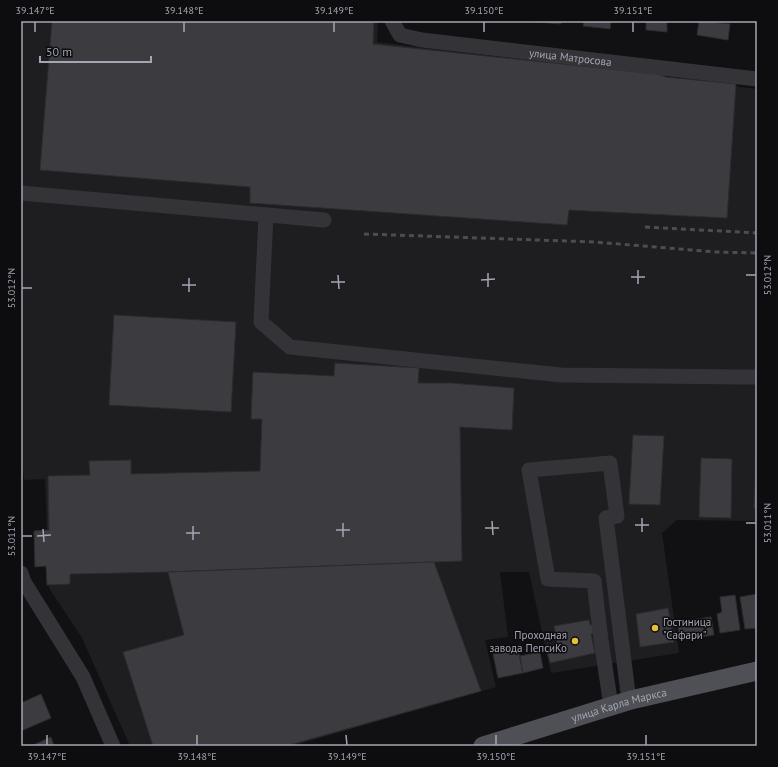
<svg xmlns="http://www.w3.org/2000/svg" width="778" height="767" font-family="'PT Sans',sans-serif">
<rect width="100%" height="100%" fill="#111113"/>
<polygon fill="#1e1d20" points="21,21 378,21 377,42 757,89 757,521 677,520 662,533 679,653 551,673 529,572 500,572 508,637 485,640 496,687 292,746 130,746 82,638 49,588 45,479 24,480 21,448"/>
<g fill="#3c3b40" stroke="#2c2b2f">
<polygon points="52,21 374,21 373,44 658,74 666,77 736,84 727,218 569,210 567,225 250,203 250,187 40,170"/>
<polygon points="526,21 561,21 561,24"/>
<polygon points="584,21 611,21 610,29 583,26"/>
<polygon points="646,21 667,21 667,32 646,30"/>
<polygon points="699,21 730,24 728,40 697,35"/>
<polygon points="114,315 236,322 231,412 109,405"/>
<polygon points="335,363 419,368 418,383 451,383 514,388 512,430 460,427 462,561 168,572 70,574 70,584 47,585 46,566 35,567 34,531 49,530 48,476 90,475 89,461 131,460 131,474 260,471 262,419 251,419 253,372 334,376"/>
<polygon points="633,435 664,436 660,505 629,504"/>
<polygon points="757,437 757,508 754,508"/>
<polygon points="701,458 732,459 731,518 699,517"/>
<polygon points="434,562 481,691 286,746 153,746 123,652 184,635 168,572"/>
<polygon points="757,594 757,628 745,629 740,597"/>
<polygon points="735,595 740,630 720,633 717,614 722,612 720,597"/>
<polygon points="668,608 674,642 640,647 636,614"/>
<polygon points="711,617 714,635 680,640 677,622"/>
<polygon points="589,620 590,625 596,624 597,632 591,634 595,653 550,663 547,651 558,648 554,626"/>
<polygon points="518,649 523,673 498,678 493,654"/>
<polygon points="540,652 543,668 523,673 520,656"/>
<polygon points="41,694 51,718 21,731 21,703"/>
<polygon points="51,737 54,746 31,746"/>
</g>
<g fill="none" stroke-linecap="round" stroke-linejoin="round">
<g stroke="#333338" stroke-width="15">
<path id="s1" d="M392 21 400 35 422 40 757 79"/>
<polyline points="21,193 324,220"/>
<polyline points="266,215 261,322 290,347 561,375 742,377 757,377"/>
<polyline points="21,573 24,582 83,677 113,746"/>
<polyline points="611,706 601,640 594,581 548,579 529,470 610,463 617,516 606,518 629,701"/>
</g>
<path stroke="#4f5056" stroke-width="19" id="s2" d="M483 746 631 700 757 671"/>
<g stroke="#4c4d52" stroke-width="3" stroke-dasharray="5 4" stroke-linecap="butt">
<polyline points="645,227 757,233"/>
<polyline points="364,234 595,242 716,252 757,253"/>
</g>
</g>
<path fill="none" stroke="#a3a6b3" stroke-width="1.5" d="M35 22V32M184 22V32M334 22V32M484 22V32M633 22V32M638 270V284M488 273V287M338 275 339 289M746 275H756M631 277H645M189 278V292M481 280 495 279M331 282H345M182 285H196M22 288H32M642 518V532M492 521 493 535M343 523V537M746 523H756M635 525H649M193 526V540M485 528H499M43 529 44 542M336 530H350M186 533H200M22 536H32M37 536 51 535M47 735V745M197 735V745M346 735 347 745M496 735V745M646 735V745"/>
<g fill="#e7be35" stroke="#0d0c0e" stroke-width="1.5">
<circle cx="655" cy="628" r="4"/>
<circle cx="575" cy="641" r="4"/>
</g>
<g text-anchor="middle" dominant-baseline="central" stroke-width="3" stroke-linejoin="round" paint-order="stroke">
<g font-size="11" fill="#a3a6b3" stroke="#0d0c0e">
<text stroke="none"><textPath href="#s1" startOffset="188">улица Матросова</textPath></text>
<text stroke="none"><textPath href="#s2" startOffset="142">улица Карла Маркса</textPath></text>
</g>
<g font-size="11" fill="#a3a6b3" stroke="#0d0c0e" text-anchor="start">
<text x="663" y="622">Гостиница<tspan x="663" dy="13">"Сафари"</tspan></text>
<text x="567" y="635" text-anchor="end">Проходная<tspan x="567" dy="13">завода ПепсиКо</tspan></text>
</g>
</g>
<rect width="778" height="767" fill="none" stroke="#0d0c0e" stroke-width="44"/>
<path d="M40 56v6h111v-6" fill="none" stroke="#a3a6b3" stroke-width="2"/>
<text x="46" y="56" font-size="12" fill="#a3a6b3" stroke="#0d0c0e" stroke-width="3" paint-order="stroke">50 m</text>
<rect x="22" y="22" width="734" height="723" fill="none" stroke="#a3a6b3" stroke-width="1.5"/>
<g font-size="10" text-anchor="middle" fill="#a3a6b3">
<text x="35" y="14">39.147°E</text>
<text x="184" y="14">39.148°E</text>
<text x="334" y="14">39.149°E</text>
<text x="484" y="14">39.150°E</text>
<text x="633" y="14">39.151°E</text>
<text transform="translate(767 275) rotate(-90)" y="4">53.012°N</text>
<text transform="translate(11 288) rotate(-90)" y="4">53.012°N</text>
<text transform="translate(767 523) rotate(-90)" y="4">53.011°N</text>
<text transform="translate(11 536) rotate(-90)" y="4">53.011°N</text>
<text x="47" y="760">39.147°E</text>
<text x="197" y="760">39.148°E</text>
<text x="347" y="760">39.149°E</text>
<text x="496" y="760">39.150°E</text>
<text x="646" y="760">39.151°E</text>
</g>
</svg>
